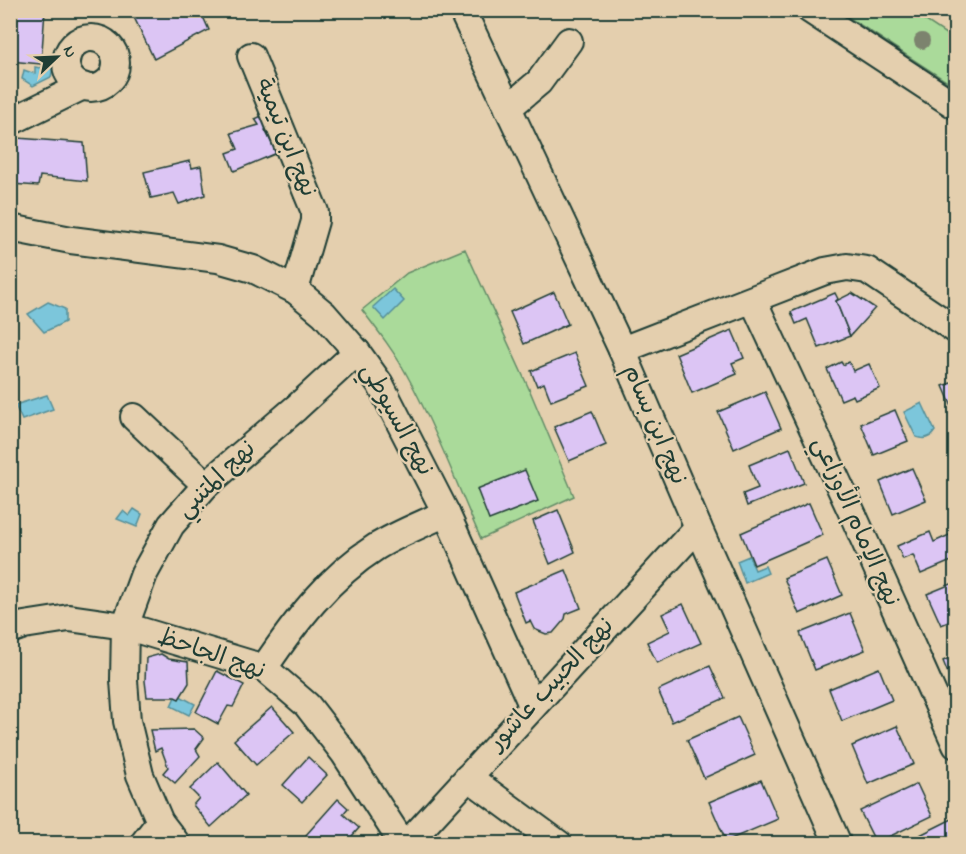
<svg xmlns="http://www.w3.org/2000/svg" width="966" height="854" font-family="'Indie Flower','Playpen Sans Arabic',sans-serif">
<rect width="100%" height="100%" fill="#e4cfae"/>
<filter id="ink" filterUnits="userSpaceOnUse"><feTurbulence type="fractalNoise" baseFrequency=".0167" numOctaves="2"/><feDisplacementMap in="SourceGraphic" scale="12" xChannelSelector="R" yChannelSelector="G"/><feConvolveMatrix kernelMatrix="1 2 1 2 8 2 1 2 1" color-interpolation-filters="sRGB"/></filter>
<g filter="url(#ink)">
<g fill="#aada9a" stroke="#648c67" stroke-width="1.5">
<polygon points="839,11 911,11 955,40 955,87"/>
<path d="M465 249 530 391 574 496 481 539C457 486 437 430 409 379 396 354 379 332 362 310L407 273Z"/>
</g>
<g fill="#7bc6db" stroke="#568f98" stroke-width="1.5">
<polygon points="43,66 53,68 51,77 33,86 22,79 24,70 35,74 35,67 40,68"/>
<polygon points="393,289 404,301 385,320 373,307"/>
<polygon points="48,302 65,309 65,322 44,332 28,314"/>
<polygon points="47,395 53,409 22,420 15,405"/>
<path d="M922 403 935 431C930 439 924 440 916 437L904 412Z"/>
<polygon points="134,509 142,514 137,527 117,519 123,511 129,516"/>
<polygon points="749,556 755,570 765,566 768,573 745,583 737,561"/>
<polygon points="180,696 195,704 189,715 171,706 175,697"/>
</g>
<g fill="#dcc5f4" stroke="#1f3d34" stroke-width="1.5">
<polygon points="10,10 45,11 41,64 10,61"/>
<polygon points="138,10 200,10 209,30 154,59 132,13"/>
<polygon points="268,113 271,127 265,130 277,153 234,171 227,153 238,149 231,133 259,125 255,119"/>
<polygon points="17,138 84,143 87,181 40,176 38,186 12,184"/>
<polygon points="190,161 192,168 201,166 205,195 179,204 174,193 151,198 144,172"/>
<polygon points="554,292 568,324 524,344 510,312"/>
<polygon points="835,293 838,299 836,301 850,336 819,348 807,319 796,324 791,312"/>
<polygon points="852,293 875,308 850,336 836,301"/>
<polygon points="732,330 744,358 732,363 737,374 692,393 676,354"/>
<polygon points="575,353 589,386 551,401 544,383 537,386 531,371"/>
<polygon points="841,362 843,365 849,362 853,371 869,364 880,388 855,399 853,395 841,400 827,369"/>
<polygon points="956,381 956,416 943,386"/>
<polygon points="765,392 781,428 734,449 718,412"/>
<polygon points="895,410 908,441 874,455 861,424"/>
<polygon points="592,411 606,445 569,461 554,427"/>
<polygon points="790,448 804,483 747,506 743,494 758,488 749,465"/>
<polygon points="912,468 926,500 893,514 880,482"/>
<polygon points="525,470 538,501 489,520 477,489"/>
<polygon points="809,503 823,535 754,565 741,533"/>
<polygon points="558,510 575,552 550,564 533,521"/>
<polygon points="930,532 934,542 956,532 956,559 921,574 913,555 903,559 897,546"/>
<polygon points="827,560 842,595 799,614 784,578"/>
<polygon points="566,570 581,608 566,614 565,619 553,633 546,634 534,629 530,621 526,623 514,592"/>
<polygon points="956,582 956,619 941,625 927,594"/>
<polygon points="683,604 701,643 657,663 647,642 670,631 662,614"/>
<polygon points="850,613 865,650 815,670 800,633"/>
<polygon points="161,654 169,659 188,662 189,683 179,699 175,697 147,697 145,681 146,658"/>
<polygon points="956,655 956,688 954,688 943,661"/>
<polygon points="710,666 725,698 672,722 658,690"/>
<polygon points="879,668 892,700 842,721 829,689"/>
<polygon points="217,671 244,685 233,707 228,706 218,724 196,712"/>
<polygon points="272,707 294,732 256,765 234,740"/>
<polygon points="738,717 755,755 704,778 687,740"/>
<polygon points="897,726 914,764 868,784 852,746"/>
<polygon points="194,729 204,738 196,749 200,756 175,783 163,773 168,767 161,748 155,751 150,730"/>
<polygon points="308,757 327,775 302,802 283,785"/>
<polygon points="218,762 246,795 211,827 193,805 199,798 190,789"/>
<polygon points="761,780 778,819 726,841 709,802"/>
<polygon points="917,784 932,816 876,843 860,811"/>
<polygon points="338,799 348,808 343,814 359,828 345,844 315,844 306,835"/>
<polygon points="956,817 956,835 935,844 911,844 910,840"/>
</g>
<g fill="none" stroke-linecap="round" stroke-linejoin="round">
<defs>
<g id="minor">
<polyline points="462,10 622,350 698,527 838,844"/>
<polyline points="810,10 956,106"/>
<circle cx="91" cy="63" r="25"/>
<polyline points="251,56 315,212 315,221 295,290"/>
<polyline points="508,108 539,82 569,41"/>
<polyline points="10,122 83,86"/>
<polyline points="10,228 71,240 218,259 253,269 295,290 324,314 357,352 380,384 446,513 532,705"/>
<polyline points="753,300 854,517 956,745"/>
<polyline points="622,350 825,271 847,267 867,270 956,330"/>
<polyline points="134,417 206,485"/>
<polyline points="10,630 24,625 69,618 125,626 264,668 307,705 344,753 403,844"/>
<path d="M264 668C295 622 329 577 376 547 397 534 423 524 446 513"/>
<polyline points="468,777 559,844"/>
<polyline points="143,844 160,822"/>
<polyline points="177,844 160,822 140,775 127,721 124,680 125,626 144,574 171,525 206,485 296,408 357,352"/>
<polyline points="407,844 698,527"/>
</g>
</defs>
<use href="#minor" stroke="#1f3d34" stroke-width="30"/>
<use href="#minor" stroke="#e4cfae" stroke-width="26"/>
</g>
<circle fill="#7c836e" cx="922" cy="41" r="8"/>
</g>
<g text-anchor="middle" dominant-baseline="central" stroke-width="4.5" stroke-linejoin="round" paint-order="stroke">
<g font-size="24" fill="#1f3d34" stroke="#e4cfae">
<text transform="translate(285 138) rotate(68)">نهج ابن تيمية</text>
<text transform="translate(396 420) rotate(61)">نهج السيوطي</text>
<text transform="translate(654 425) rotate(67)">نهج ابن بسام</text>
<text transform="translate(217 480) rotate(-44)">نهج المتنبي</text>
<text transform="translate(855 522) rotate(66)">نهج الإمام الأوزاعي</text>
<text transform="translate(211 655) rotate(19)">نهج الجاحظ</text>
<text transform="translate(552 685) rotate(-47)">نهج الحبيب عاشور</text>
</g>
</g>
<rect width="966" height="854" fill="none" stroke="#e4cfae" stroke-width="36"/>
<rect x="18" y="18" width="930" height="818" fill="none" stroke="#1f3d34" stroke-width="2" filter="url(#ink)"/>
<g transform="translate(57 57) rotate(67)" stroke="#e4cfae" stroke-width="4.5" paint-order="stroke">
<path d="M0-4.5L10 22L0 15L-10 22Z" fill="#1f3d34"/>
<text y="-9" font-size="16" font-weight="bold" text-anchor="middle" fill="#1f3d34">N</text>
</g>
</svg>
